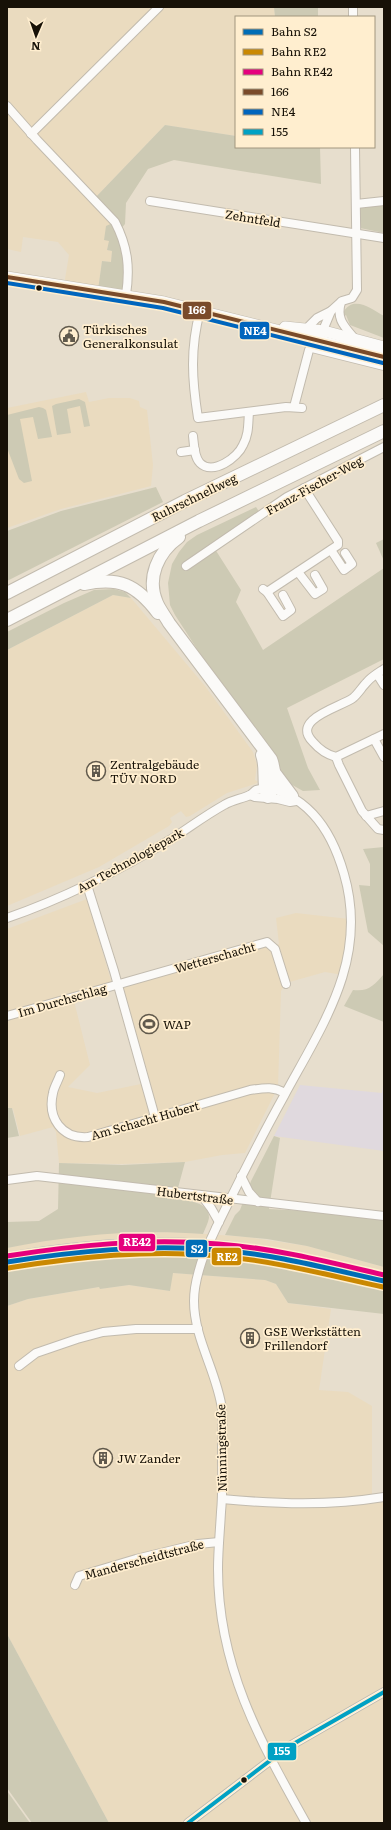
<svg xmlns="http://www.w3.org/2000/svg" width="391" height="1830" font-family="Literata,serif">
<rect width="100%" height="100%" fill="#e7decd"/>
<g fill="#eadbbf">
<polygon points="7,7 274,7 275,17 236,17 236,136 165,125 94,199 7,106"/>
<polygon points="7,107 115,222 107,250 112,251 111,262 102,261 98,290 64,285 69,255 58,242 23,237 21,252 7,249"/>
<polygon points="86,392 89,402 109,398 130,398 139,401 140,407 147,410 153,465 151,486 61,509 7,528 7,408"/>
<polygon points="113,595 131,598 205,686 253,752 257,765 255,780 258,782 255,784 227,793 190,816 186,817 181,811 170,818 172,822 169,826 99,867 7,906 7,650"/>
<polygon points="87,899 112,984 74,1001 90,1065 68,1087 97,1093 141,1084 116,990 192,967 279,944 276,918 296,913 349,919 343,975 325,972 286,983 281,991 278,1087 245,1153 222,1155 185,1162 121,1164 59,1163 56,1132 53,1127 20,1136 13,1109 7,1107 7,929"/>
<polygon points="178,1232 247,1237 307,1246 384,1267 384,1286 280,1261 212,1252 167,1251 114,1253 62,1258 7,1268 7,1248 54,1238 108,1233"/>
<polygon points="172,1273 265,1280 276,1284 288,1303 331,1309 319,1390 348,1392 372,1406 372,1499 384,1498 384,1823 109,1823 7,1634 7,1306 28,1299 100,1287 100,1289 129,1285 170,1291"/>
</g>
<polygon fill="#e0d9de" points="384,1080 384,1151 274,1136 300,1085 382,1093"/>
<g fill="#cdcab4">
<polygon points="274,7 318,7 318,17 275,17"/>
<polygon points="165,125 236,136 236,147 320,147 321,184 174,160 148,169 126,203 125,224 120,230 94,199"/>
<polygon points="384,203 384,233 360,228 360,206"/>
<polygon points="115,222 125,247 125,294 98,290 102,261 111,262 112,251 107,250 109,241 104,240 106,226"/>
<path d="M353 304C364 302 375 311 384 316V338L350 325 346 315 343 317C343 310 347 306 353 304Z"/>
<polygon points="79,399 85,402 90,426 84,427 80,406 67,409 71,433 57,435 52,406 56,404"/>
<polygon points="39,407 43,408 46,410 52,437 38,439 33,417 20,419 32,481 24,483 19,479 7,448 7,415"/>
<polygon points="156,487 163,502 7,581 7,531 61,511"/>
<polygon points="256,507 260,513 213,546 241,590 236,602 263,650 384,568 384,659 287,708 308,768 320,790 303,791 287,782 271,749 199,652 175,615 170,605 168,583 172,564 179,552 187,542 197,535"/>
<polygon points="384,539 384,561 376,543"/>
<polygon points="114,589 125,592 131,598 113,595 7,650 7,632 64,603 94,590"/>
<polygon points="384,847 384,946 368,932 359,885 370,886 370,864 363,849"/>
<path d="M384 974V1022L344 1006 353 990C369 992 374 985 384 974Z"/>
<polygon points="7,1108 12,1108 19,1136 7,1138"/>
<polygon points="274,1136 280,1138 269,1209 384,1215 384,1267 307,1246 267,1239 225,1235 235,1215 240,1210 251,1181"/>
<path d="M185 1162 175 1199C187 1201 209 1201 209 1218 208 1223 205 1229 203 1234 137 1229 72 1235 7 1248V1222L39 1221 58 1209 59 1163 122 1165Z"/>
<polygon points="167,1251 212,1252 280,1261 384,1286 384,1314 288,1303 276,1284 265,1280 173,1273 170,1291 129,1285 100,1289 99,1287 28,1299 7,1306 7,1268 62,1258 114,1253"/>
<polygon points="7,1634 109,1823 32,1823 7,1788"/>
<polygon points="7,1791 30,1823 7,1823 7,1819 10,1822 7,1818"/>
</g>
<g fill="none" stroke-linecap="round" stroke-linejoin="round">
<defs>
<g id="minor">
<polyline points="353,7 353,17"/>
<path d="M7 106 37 140 115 222C128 247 130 268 126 295"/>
<polyline points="31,134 159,7"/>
<polyline points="150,201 384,238"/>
<polyline points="356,204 384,201"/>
<path d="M341 302C336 319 344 326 354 338"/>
<path d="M200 311C190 349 192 380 198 418L286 407 302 408"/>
<polyline points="307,328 317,318 331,311"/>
<polyline points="312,348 384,366"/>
<polyline points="294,407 309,350 319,340 331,311 342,301 352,298 357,290 355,147"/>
<path d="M193 436C194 444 194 457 200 463 213 476 238 457 243 445 249 434 248 424 249 412"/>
<polyline points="181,452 195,450"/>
<polyline points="331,550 344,570 352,564 345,553"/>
<polyline points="186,566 287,497 384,447"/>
<polyline points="298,572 315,594 323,589 315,575"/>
<polyline points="263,589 267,592 338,545 338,541 304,488"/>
<polyline points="267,592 283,616 291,610 283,595"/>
<path d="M384 669C378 673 371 677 367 682 362 687 358 694 353 698 341 707 290 719 313 742 319 749 328 755 336 757L384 734"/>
<polyline points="377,674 384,685"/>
<polyline points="374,739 384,757"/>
<polyline points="336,757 339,765 362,811 378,829 384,830"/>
<polyline points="250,795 255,797 278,799 290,802 296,801"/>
<polyline points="366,816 384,811"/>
<polyline points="87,885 114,971 155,1117"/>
<path d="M7 918C65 898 120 870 173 838 190 827 206 815 224 805 232 800 241 799 250 795 252 794 254 791 256 790 275 783 301 801 313 814 328 830 338 853 344 874 369 959 323 1024 284 1096 260 1139 238 1183 216 1228"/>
<polyline points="7,1016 267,942 275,949 286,984"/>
<path d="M60 1075C58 1081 54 1087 53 1093 47 1118 62 1139 88 1137L250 1090C264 1088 273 1086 285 1093"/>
<polyline points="241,1176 249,1192 258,1202"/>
<polyline points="7,1180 37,1176 384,1216"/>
<polyline points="202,1196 211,1208 219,1222"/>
<path d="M205 1252C199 1268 194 1284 194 1301 194 1339 217 1372 222 1409 223 1423 222 1437 222 1452 222 1472 223 1492 221 1512 220 1531 218 1550 218 1569 218 1667 260 1741 306 1823"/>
<polyline points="19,1366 36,1353 77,1339 103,1332 136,1329 198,1329"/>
<path d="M222 1499C277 1504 329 1506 384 1497"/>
<polyline points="75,1585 79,1576 136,1559 198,1544 219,1542"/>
<polyline points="188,1823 288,1747 384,1692"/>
</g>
<g id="major">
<polyline points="7,277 164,302 384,357"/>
<polyline points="285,327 324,331 384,347"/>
</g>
<g id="highway">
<path d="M179 537C158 552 146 578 157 603 160 610 165 616 169 623L271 759C276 772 275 786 268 797"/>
<path d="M84 584C119 577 136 584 158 613"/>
<polyline points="7,593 185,501 384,405"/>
<polyline points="7,620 199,521 384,431"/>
<path d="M262 755C267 768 262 783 267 795"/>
<polyline points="274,772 292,796"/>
</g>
</defs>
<use href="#minor" stroke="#c2bbae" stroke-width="10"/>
<use href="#major" stroke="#c2bbae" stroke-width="12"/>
<use href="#highway" stroke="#c2bbae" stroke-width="14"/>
<use href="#minor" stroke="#fbfaf8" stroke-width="8"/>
<use href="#major" stroke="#fbfaf8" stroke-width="11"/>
<use href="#highway" stroke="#fbfaf8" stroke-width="12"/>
<defs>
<path id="rail" d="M7 1254C86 1240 168 1234 248 1245 294 1251 339 1263 384 1274"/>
</defs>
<use href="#rail" stroke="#c3c1bd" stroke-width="3.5"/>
<use href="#rail" stroke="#ffeecf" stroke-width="2" stroke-dasharray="6" stroke-linecap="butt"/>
<defs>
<polyline id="minor-bridge" points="205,1252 216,1228"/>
</defs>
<use href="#minor-bridge" stroke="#c2bbae" stroke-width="10" stroke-linecap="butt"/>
<use href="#minor-bridge" stroke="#fbfaf8" stroke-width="8"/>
<defs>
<polyline id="bus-1" points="7,277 164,302 384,357"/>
<polyline id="bus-2" points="7,283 163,308 383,363"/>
<polyline id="bus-3" points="188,1823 288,1747 384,1692"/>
</defs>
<use href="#bus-1" stroke="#ffeecf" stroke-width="7"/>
<use href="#bus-2" stroke="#ffeecf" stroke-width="7"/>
<use href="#bus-3" stroke="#ffeecf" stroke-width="7"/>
<use href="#bus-1" stroke="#7a4b2a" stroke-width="4"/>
<use href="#bus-2" stroke="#0065bd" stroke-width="4"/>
<use href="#bus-3" stroke="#01a1c4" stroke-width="4"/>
<defs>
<path id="rail-1" d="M7 1262C77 1251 147 1244 218 1250 274 1254 329 1269 384 1281"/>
<path id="rail-2" d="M8 1268C78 1257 149 1249 219 1256 275 1261 328 1275 383 1287"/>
<path id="rail-3" d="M7 1256C77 1245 147 1238 218 1244 274 1248 329 1262 384 1275"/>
</defs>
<use href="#rail-1" stroke="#ffeecf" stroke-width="8"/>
<use href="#rail-2" stroke="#ffeecf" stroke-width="8"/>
<use href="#rail-3" stroke="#ffeecf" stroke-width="8"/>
<use href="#rail-1" stroke="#006db6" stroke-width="5"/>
<use href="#rail-2" stroke="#ca8801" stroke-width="5"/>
<use href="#rail-3" stroke="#e5007d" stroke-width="5"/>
</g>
<defs>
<symbol id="civic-ring" viewBox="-11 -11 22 22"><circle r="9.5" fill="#ffeecf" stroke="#60594c" stroke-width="1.5"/><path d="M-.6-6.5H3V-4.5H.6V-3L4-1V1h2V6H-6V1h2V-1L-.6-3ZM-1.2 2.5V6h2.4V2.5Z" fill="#60594c"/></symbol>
<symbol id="building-ring" viewBox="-11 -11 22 22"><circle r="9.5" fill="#ffeecf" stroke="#60594c" stroke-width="1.5"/><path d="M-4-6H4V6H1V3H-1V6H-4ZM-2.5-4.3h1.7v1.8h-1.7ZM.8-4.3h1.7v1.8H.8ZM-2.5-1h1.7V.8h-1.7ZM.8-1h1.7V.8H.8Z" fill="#60594c"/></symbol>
<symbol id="stadium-ring" viewBox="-11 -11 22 22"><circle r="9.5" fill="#ffeecf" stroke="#60594c" stroke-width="1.5"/><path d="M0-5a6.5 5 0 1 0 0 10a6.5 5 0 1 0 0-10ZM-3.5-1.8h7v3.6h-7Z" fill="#60594c"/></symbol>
</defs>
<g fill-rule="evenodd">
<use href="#civic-ring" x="58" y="325" width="22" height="22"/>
<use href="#building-ring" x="85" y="760" width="22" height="22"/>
<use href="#stadium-ring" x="138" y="1013" width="22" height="22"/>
<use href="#building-ring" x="239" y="1327" width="22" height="22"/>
<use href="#building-ring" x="92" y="1447" width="22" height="22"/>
</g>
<g fill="#171107" stroke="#ffeecf" stroke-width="1.5">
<circle cx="39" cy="288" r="3.5"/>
<circle cx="244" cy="1780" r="3.5"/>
</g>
<g text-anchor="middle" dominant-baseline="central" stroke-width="3.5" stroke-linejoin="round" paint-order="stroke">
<g font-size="12" fill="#171107" stroke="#ffeecf">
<text transform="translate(253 218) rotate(9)">Zehntfeld</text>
<text transform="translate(314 485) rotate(-29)">Franz-Fischer-Weg</text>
<text transform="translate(194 497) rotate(-26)">Ruhrschnellweg</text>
<text transform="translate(130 860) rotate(-29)">Am Technologiepark</text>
<text transform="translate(215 957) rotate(-16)">Wetterschacht</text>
<text transform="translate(62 1000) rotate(-16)">Im Durchschlag</text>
<text transform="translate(145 1120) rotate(-16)">Am Schacht Hubert</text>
<text transform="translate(195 1195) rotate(7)">Hubertstraße</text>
<text transform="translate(221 1448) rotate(-91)">Nünningstraße</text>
<text transform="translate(144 1559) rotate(-15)">Manderscheidtstraße</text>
</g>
<g font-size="12" fill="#171107" stroke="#ffeecf" text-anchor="start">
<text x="83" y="329">Türkisches<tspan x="83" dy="14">Generalkonsulat</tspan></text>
<text x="110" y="764">Zentralgebäude<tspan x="110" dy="14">TÜV NORD</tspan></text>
<text x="163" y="1024">WAP</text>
<text x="264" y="1331">GSE Werkstätten<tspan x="264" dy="14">Frillendorf</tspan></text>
<text x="117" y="1458">JW Zander</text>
</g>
</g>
<g stroke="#ffeecf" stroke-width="1.5">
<rect x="182" y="301" width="30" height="19" rx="4" fill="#7a4b2a"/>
<rect x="239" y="321" width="31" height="19" rx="4" fill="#0065bd"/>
<rect x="118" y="1233" width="38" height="19" rx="4" fill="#e5007d"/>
<rect x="185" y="1239" width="23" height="19" rx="4" fill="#006db6"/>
<rect x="211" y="1247" width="31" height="19" rx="4" fill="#ca8801"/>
<rect x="267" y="1742" width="30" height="19" rx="4" fill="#01a1c4"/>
</g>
<g font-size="11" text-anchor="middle" font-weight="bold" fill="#fff">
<text x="197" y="314">166</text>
<text x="255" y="335">NE4</text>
<text x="137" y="1246">RE42</text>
<text x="197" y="1253">S2</text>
<text x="227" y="1261">RE2</text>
<text x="282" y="1755">155</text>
</g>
<rect width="391" height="1830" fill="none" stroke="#171107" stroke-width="16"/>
<rect x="235" y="16" width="140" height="132" fill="#ffeecf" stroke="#a2967f"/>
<rect x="243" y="29" width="20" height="6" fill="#006db6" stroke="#a2967f"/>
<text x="271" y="36" font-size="12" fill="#171107">Bahn S2</text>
<rect x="243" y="49" width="20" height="6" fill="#ca8801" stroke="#a2967f"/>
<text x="271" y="56" font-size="12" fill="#171107">Bahn RE2</text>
<rect x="243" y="69" width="20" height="6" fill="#e5007d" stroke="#a2967f"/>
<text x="271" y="76" font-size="12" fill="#171107">Bahn RE42</text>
<rect x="243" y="89" width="20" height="6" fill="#7a4b2a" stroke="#a2967f"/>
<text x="271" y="96" font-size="12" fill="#171107">166</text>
<rect x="243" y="109" width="20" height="6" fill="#0065bd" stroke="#a2967f"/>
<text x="271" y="116" font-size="12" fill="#171107">NE4</text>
<rect x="243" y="129" width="20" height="6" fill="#01a1c4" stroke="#a2967f"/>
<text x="271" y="136" font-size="12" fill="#171107">155</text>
<g transform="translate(36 36) rotate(182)" stroke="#ffeecf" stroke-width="3" paint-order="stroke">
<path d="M0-3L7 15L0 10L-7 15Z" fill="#171107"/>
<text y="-6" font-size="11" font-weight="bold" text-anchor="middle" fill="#171107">N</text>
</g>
</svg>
